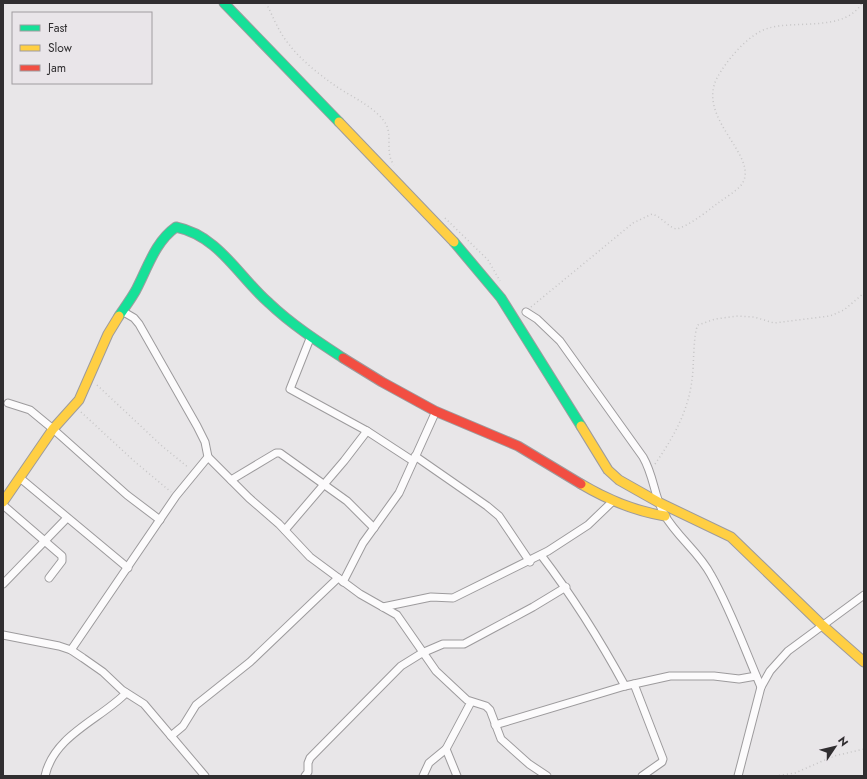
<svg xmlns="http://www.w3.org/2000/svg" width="867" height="779" font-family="Jost,sans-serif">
<rect width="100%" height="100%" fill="#e8e6e8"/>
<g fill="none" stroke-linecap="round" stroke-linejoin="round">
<defs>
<g id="street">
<path d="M526 312 537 319 560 341 643 457C654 476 654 496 664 514 677 537 699 552 711 575 731 610 745 650 761 687"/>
<polyline points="311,336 290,389 367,431 413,461"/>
<polyline points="8,403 30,410 53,429 127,495 160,520"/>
<polyline points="415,456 487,506 499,516 530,562"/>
<polyline points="208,457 249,498 279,524 310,557 360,594 397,615 436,671 467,700 486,706 490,710 501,739 529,764 547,776"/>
<polyline points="20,478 128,568"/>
<polyline points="231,480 276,453 280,453 347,501 374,528"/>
<polyline points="3,505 62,556 62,561 49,578"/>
<polyline points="285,530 344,461 367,431"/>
<path d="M541 555C573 597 600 640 625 686"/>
<polyline points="343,582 363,543 399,493 436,411"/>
<polyline points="3,584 67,518"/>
<polyline points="383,607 431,597 453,598 548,551 588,525 613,501"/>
<polyline points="3,635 59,646 71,650 83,658 103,672 122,690 144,704 205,776"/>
<polyline points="71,650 176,496 208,457 205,442 197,426 139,324 134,318 122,311"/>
<polyline points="634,684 663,759 662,762 642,776"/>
<polyline points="495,725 625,686 670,676 714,676 739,679 756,676"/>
<polyline points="171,736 183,726 196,705 250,662 338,578"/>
<path d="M45 776C54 735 101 719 126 693"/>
<polyline points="305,776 308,772 308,763 310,758 401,666 422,653 443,644 464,644 533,607 566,587"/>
<polyline points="423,776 429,763 446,749"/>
<polyline points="457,776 446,749 471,702"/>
<polyline points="738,776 761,687 770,671 788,651 864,595"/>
</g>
<g id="fast">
<polyline points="224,3 339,122"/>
<polyline points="454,242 501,298 581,426"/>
<path d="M119 316C125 307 131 299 136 290 148 267 155 242 176 227 219 236 238 276 269 303 291 324 317 341 343 358"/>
</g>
<g id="slow">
<polyline points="339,122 454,242"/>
<polyline points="581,426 608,470 619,480 658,502 731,537 822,625 864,662"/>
<path d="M581 484C608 500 634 511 665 516"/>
<polyline points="3,502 53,429 79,400 108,334 119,316"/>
</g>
<polyline id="jam" points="343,358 382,382 435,411 518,446 581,484"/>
</defs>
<use href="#street" stroke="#9d9b9d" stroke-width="9"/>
<use href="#fast" stroke="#9d9b9d" stroke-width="11"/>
<use href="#slow" stroke="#9d9b9d" stroke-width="11"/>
<use href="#jam" stroke="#9d9b9d" stroke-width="11"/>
<g stroke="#c6c5c6" stroke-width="1.5" stroke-dasharray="1 3" stroke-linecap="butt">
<path d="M266 3C273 16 278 31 288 43 299 58 315 71 330 82 347 95 371 104 384 121 394 134 384 152 394 165"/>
<polyline points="445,218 488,260 500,281"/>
<path d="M531 307 633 223 652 214C662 217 669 228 677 229 692 224 706 212 718 203 726 197 737 191 742 184 760 156 696 119 717 78 726 61 749 33 769 28 796 20 845 32 862 3"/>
<polyline points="97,385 162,446 189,468"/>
<polyline points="81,412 134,461 171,492"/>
<path d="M655 464C673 438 688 412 692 380 694 368 693 333 698 325L715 319 738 316 754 317 774 323 830 316 844 310 864 293"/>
<polyline points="775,776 795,773 834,756 864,749"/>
</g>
<use href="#street" stroke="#fcfbfc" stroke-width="7"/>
<use href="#fast" stroke="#16e098" stroke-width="9"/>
<use href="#slow" stroke="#ffcf43" stroke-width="9"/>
<use href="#jam" stroke="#f24e42" stroke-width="9"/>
</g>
<rect width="867" height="779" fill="none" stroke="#302e30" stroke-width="8"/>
<rect x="12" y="12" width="140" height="72" fill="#e9e5e9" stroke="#9f9c9f"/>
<rect x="20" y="25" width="20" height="6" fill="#16e098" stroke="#9f9c9f"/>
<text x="48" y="32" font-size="12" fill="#302e30">Fast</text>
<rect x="20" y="45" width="20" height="6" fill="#ffcf43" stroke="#9f9c9f"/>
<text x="48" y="52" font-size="12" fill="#302e30">Slow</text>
<rect x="20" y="65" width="20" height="6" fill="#f24e42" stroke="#9f9c9f"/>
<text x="48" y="72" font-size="12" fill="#302e30">Jam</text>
<g transform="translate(835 747) rotate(55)" stroke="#e9e5e9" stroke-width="3" paint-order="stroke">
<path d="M0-3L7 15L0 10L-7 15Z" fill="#302e30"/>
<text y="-6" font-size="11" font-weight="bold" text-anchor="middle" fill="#302e30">N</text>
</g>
</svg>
